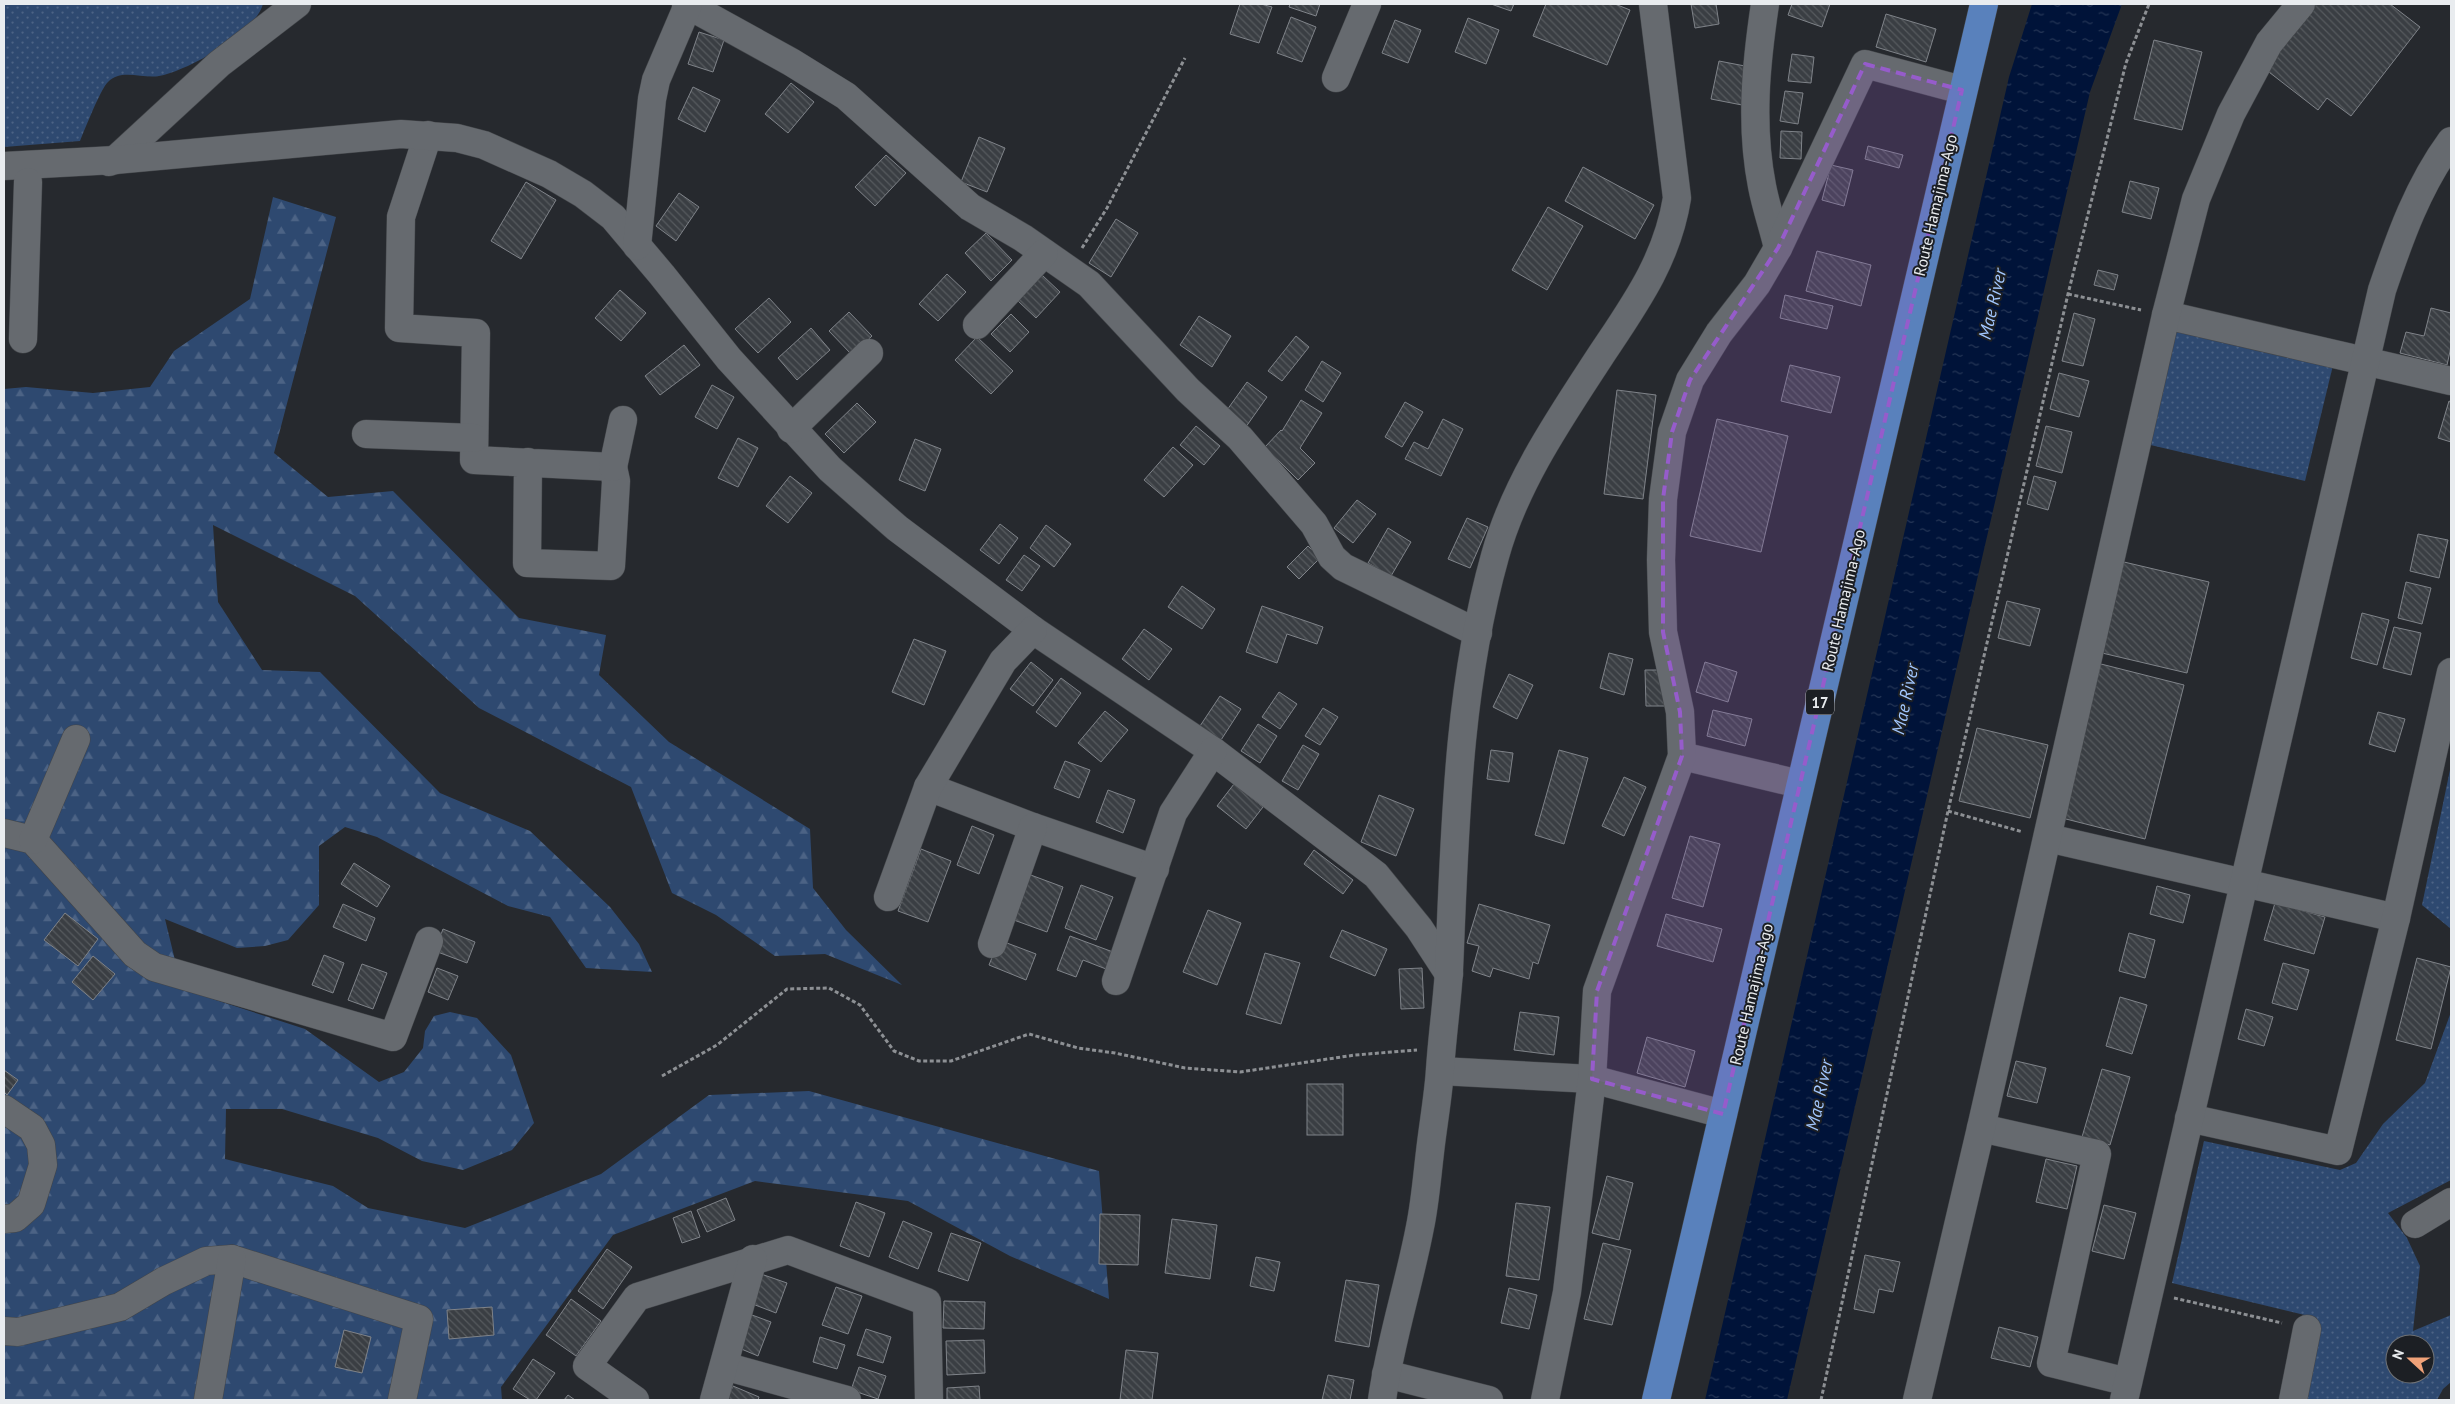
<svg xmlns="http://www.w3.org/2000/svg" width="2455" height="1404" font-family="'PT Sans',sans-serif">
<defs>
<pattern id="grass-dots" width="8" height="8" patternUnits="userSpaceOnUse" patternTransform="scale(1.25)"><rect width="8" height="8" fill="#2e4970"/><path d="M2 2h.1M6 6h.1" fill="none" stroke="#4c6385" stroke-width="1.8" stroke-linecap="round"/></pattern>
<pattern id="forest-firs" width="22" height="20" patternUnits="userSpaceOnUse" patternTransform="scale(1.25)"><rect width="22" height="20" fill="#2e4970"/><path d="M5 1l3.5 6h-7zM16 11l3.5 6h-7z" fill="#4c6385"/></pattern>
<pattern id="water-ripples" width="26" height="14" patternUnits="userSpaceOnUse" patternTransform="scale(1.25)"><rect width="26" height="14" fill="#001339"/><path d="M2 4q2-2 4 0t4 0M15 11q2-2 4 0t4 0" fill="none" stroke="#253656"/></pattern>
<pattern id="building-back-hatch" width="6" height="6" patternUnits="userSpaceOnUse" patternTransform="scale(1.25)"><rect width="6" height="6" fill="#3a3e43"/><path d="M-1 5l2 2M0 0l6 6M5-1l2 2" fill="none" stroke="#565a5e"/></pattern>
</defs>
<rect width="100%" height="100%" fill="#26292e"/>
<g fill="url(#grass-dots)" fill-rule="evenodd">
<path d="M4 4H263C256 32 188 71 159 76 143 79 121 68 108 82 101 88 85 129 80 141L4 147Z"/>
<polygon points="2157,317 2335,357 2305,481 2129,440"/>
<polygon points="2451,765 2451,929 2422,905"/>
<path d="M2451 1012V1180L2388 1213 2407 1238 2420 1266 2413 1331 2451 1315V1382L2443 1389 2437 1400H2299L2317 1318 2172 1283 2204 1141 2340 1170 2356 1163 2383 1124 2425 1083ZM2395 1344H2425V1374H2395Z"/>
</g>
<polygon fill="url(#forest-firs)" points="273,197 336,217 274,453 328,497 393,491 519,618 606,635 599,675 669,742 810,829 813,888 846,930 902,985 825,954 775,956 716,915 672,893 631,787 479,708 355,596 213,525 218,602 262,670 320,672 440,793 530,831 610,907 639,944 652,972 586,968 550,917 508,906 377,837 345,827 319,846 319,905 288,940 265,946 237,948 165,919 182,989 305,1029 379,1082 404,1072 423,1048 425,1031 434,1016 450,1012 477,1018 511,1055 534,1123 512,1150 463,1170 422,1161 378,1138 282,1109 226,1109 225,1159 333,1186 368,1208 465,1228 601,1174 709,1095 809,1091 1099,1171 1109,1299 1010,1256 908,1201 755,1181 613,1235 501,1387 502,1400 4,1400 4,389 26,387 93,393 150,387 174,351 250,299"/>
<polygon fill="url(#water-ripples)" points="2032,4 2122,4 2090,92 1787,1400 1705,1400 2009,77"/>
<g fill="url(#building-back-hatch)" stroke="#7f8389">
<polygon points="1240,4 1261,4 1272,7 1259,43 1230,34"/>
<polygon points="1290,4 1320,4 1316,16 1289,7"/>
<polygon points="1491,4 1514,4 1511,11"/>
<polygon points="1546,4 1615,4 1630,10 1607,65 1533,36"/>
<polygon points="1691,4 1716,4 1719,24 1695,28"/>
<polygon points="1792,4 1830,4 1822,27 1788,15"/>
<polygon points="2315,4 2390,4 2420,27 2351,116 2327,98 2318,110 2265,69"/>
<polygon points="1886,14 1936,29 1926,62 1876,47"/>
<polygon points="1291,17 1316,27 1302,62 1277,53"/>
<polygon points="1468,18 1499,30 1486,64 1455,52"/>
<polygon points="1395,20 1421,30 1408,63 1382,53"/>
<polygon points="699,32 724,40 713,72 688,64"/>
<polygon points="2154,40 2202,52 2182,130 2134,119"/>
<polygon points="1792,54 1814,57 1811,83 1788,81"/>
<polygon points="1719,61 1750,67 1742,105 1711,99"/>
<polygon points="791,83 814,102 788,133 765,114"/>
<polygon points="693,87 720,100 705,132 678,119"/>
<polygon points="1785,91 1803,93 1798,124 1780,121"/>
<polygon points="1781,131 1802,132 1801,159 1780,158"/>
<polygon points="979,137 1005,148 987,192 961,182"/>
<polygon points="1868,146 1903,155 1899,168 1865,159"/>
<polygon points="886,155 906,173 875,206 855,187"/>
<polygon points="1831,165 1853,170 1844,206 1822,200"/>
<polygon points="1583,167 1654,205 1635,239 1565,201"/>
<polygon points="2130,181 2159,188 2151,219 2122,212"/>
<polygon points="526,182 556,200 521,259 491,241"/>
<polygon points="679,193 699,207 676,241 656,226"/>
<polygon points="1548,207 1583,226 1547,290 1512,270"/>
<polygon points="1116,219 1138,233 1111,277 1089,263"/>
<polygon points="986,233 1012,260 991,281 965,253"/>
<polygon points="1817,251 1871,265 1861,306 1806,291"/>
<polygon points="2098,270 2118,275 2114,290 2094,285"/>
<polygon points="947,274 966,292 938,321 919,304"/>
<polygon points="1042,275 1060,292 1036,318 1018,301"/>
<polygon points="620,290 646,313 621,341 595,318"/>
<polygon points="1785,295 1833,306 1827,329 1780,318"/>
<polygon points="769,298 791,322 758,353 735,329"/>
<polygon points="2431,308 2451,313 2451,347 2447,365 2400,353 2406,332 2424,336"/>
<polygon points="849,312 872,336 852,355 829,331"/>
<polygon points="2074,313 2095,319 2083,366 2062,361"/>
<polygon points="1011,314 1029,332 1010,352 991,334"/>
<polygon points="1199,316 1231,336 1212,367 1180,345"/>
<polygon points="811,328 830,350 797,380 778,358"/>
<polygon points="1296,336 1309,347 1282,381 1268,371"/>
<polygon points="977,337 1013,371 991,394 955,360"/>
<polygon points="684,345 700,365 660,395 645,376"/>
<polygon points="1322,361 1341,373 1323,402 1305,390"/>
<polygon points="1790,365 1840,377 1831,413 1781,401"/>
<polygon points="2059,373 2089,381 2079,417 2050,409"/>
<polygon points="1247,382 1267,397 1243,431 1222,417"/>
<polygon points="712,385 734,397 717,429 695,417"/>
<polygon points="1617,390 1656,395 1643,499 1604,494"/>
<polygon points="1301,400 1322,413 1300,448 1315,463 1298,480 1265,447 1281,430 1282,431"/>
<polygon points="2449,401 2451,402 2451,442 2438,438"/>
<polygon points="1405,402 1423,412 1402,447 1385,437"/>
<polygon points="857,403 876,422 844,453 825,434"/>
<polygon points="1443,419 1463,429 1441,476 1405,459 1414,442 1428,449"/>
<polygon points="1717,419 1788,436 1761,552 1690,536"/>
<polygon points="1196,426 1220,446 1204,465 1180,445"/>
<polygon points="2046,426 2072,432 2062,473 2036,466"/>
<polygon points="738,438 758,448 738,487 718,478"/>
<polygon points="915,439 941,449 925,491 899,480"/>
<polygon points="1173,447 1193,465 1164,497 1144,480"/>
<polygon points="790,476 812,493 788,523 766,506"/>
<polygon points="2034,476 2056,482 2048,510 2027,504"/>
<polygon points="1357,500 1376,514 1353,543 1334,528"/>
<polygon points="1467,518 1488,527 1470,568 1448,559"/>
<polygon points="1000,524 1018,538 999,564 980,550"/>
<polygon points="1046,525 1071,544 1054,567 1030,548"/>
<polygon points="1388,528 1411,542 1391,576 1368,563"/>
<polygon points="2418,534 2448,540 2439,578 2410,571"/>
<polygon points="1308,546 1320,558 1299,579 1287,567"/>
<polygon points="1024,555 1040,566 1022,591 1006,580"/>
<polygon points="2124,562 2209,582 2187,673 2102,653"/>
<polygon points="2406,582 2431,588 2422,624 2398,618"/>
<polygon points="1182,586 1215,609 1202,629 1168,607"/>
<polygon points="2007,601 2040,609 2030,646 1998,638"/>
<polygon points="1262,606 1323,627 1317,644 1287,634 1277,663 1246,652"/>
<polygon points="2362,613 2389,620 2377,665 2351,658"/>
<polygon points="2394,627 2421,633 2411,675 2383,668"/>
<polygon points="1144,629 1172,649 1149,680 1122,659"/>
<polygon points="914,639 946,651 924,705 892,692"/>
<polygon points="1609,653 1633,659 1624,695 1600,688"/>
<polygon points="1031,662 1053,680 1033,706 1010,689"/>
<polygon points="1705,662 1737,672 1728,702 1696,692"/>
<polygon points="2101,664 2184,685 2145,839 2062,818"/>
<polygon points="1645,670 1667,670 1667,706 1646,706"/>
<polygon points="1509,674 1533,685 1517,719 1493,707"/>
<polygon points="1061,678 1081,693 1056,727 1036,712"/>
<polygon points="1279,692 1297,704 1280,729 1262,717"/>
<polygon points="1220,696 1241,709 1221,740 1200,726"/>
<polygon points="1323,708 1338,717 1320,745 1305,736"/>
<polygon points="1713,710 1752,719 1745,746 1707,736"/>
<polygon points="1105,711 1128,730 1101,762 1078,743"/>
<polygon points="2378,712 2405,719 2395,752 2369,744"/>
<polygon points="1258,724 1277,736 1260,763 1241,751"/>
<polygon points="1977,728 2048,745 2030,818 1959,801"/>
<polygon points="1303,745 1319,754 1298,790 1282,781"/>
<polygon points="1491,750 1513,753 1509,782 1487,779"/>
<polygon points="1559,750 1588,758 1564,844 1535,835"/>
<polygon points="1065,761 1090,770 1079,798 1054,788"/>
<polygon points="1624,777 1646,787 1624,836 1602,826"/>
<polygon points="1234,784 1263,807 1246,829 1217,806"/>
<polygon points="1108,790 1135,800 1123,833 1096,822"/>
<polygon points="1379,795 1414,809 1396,856 1361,842"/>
<polygon points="972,826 994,835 979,874 957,865"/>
<polygon points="1690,836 1720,844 1703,907 1672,898"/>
<polygon points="921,849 951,861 928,922 898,911"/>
<polygon points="1314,850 1353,880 1343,894 1304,864"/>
<polygon points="354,863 390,886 377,907 341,884"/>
<polygon points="1028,874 1063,887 1047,932 1011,919"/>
<polygon points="1081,885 1113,897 1096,940 1065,928"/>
<polygon points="2157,886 2190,895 2183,923 2150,914"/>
<polygon points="2275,903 2325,917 2314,954 2264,940"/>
<polygon points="343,904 375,918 366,941 333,927"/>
<polygon points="1479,904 1550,925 1538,964 1533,962 1529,979 1493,968 1490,977 1472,971 1479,946 1467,943"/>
<polygon points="1208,910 1241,923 1217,985 1183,972"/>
<polygon points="65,913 98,939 78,966 44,940"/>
<polygon points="1666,914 1722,929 1713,962 1657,946"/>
<polygon points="443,929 475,942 467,963 435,951"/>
<polygon points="1342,930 1387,949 1375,976 1330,957"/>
<polygon points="2129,933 2155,940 2145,978 2119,971"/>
<polygon points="1070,936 1113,952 1106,969 1083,960 1076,977 1057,970"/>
<polygon points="999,940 1036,954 1026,980 989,965"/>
<polygon points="1265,953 1300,963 1281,1024 1246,1014"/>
<polygon points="324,955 344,963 333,993 312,985"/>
<polygon points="93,956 115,974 93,1000 72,982"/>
<polygon points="2417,958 2451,967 2431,1049 2396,1040"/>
<polygon points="2283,963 2309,970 2297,1010 2272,1003"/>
<polygon points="362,964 387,973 373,1009 348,1000"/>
<polygon points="437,968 458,976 448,1000 428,992"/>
<polygon points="1422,968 1424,1008 1401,1009 1399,969"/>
<polygon points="2120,997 2147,1005 2132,1054 2106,1046"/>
<polygon points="2246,1009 2273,1017 2264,1046 2238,1039"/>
<polygon points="1520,1012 1559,1017 1554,1055 1514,1050"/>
<polygon points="1647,1037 1695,1051 1685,1087 1637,1073"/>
<polygon points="2016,1061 2046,1068 2037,1103 2007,1096"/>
<polygon points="2102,1069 2130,1077 2110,1145 2082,1137"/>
<polygon points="4,1070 18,1080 7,1095 4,1092"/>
<rect x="1307" y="1084" width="36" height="51"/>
<polygon points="2046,1159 2077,1166 2067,1209 2036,1202"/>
<polygon points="1607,1176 1633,1183 1619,1240 1592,1233"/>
<polygon points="726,1198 735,1220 707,1232 697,1210"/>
<polygon points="856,1202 885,1213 869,1257 840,1246"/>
<polygon points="1516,1203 1550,1207 1539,1280 1506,1276"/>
<polygon points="2104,1205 2136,1213 2124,1259 2092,1251"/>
<polygon points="691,1211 700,1237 682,1243 673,1218"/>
<polygon points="1100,1214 1140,1215 1138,1265 1099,1264"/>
<polygon points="1172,1219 1217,1225 1210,1279 1165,1273"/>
<polygon points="903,1221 932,1233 918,1269 889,1257"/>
<polygon points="951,1233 981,1243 968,1281 938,1271"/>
<polygon points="1603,1243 1631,1250 1612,1325 1584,1319"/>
<polygon points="607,1249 632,1267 603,1309 578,1291"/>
<polygon points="1865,1255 1900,1262 1893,1292 1879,1289 1874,1313 1854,1309"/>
<polygon points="1256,1257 1280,1262 1274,1291 1250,1286"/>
<polygon points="761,1274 787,1283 776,1313 750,1303"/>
<polygon points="1346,1280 1379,1285 1369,1347 1335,1341"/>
<polygon points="836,1287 862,1296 848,1334 822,1325"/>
<polygon points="1509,1288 1537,1295 1529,1329 1501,1323"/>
<polygon points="571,1299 601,1321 576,1356 546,1335"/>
<polygon points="944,1301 985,1302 984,1329 943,1328"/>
<polygon points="492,1307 494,1335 449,1339 447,1310"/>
<polygon points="752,1315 771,1322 758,1356 739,1348"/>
<polygon points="1999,1327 2038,1337 2030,1367 1991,1358"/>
<polygon points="866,1329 891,1337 883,1363 857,1355"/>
<polygon points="344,1330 371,1337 362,1373 335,1367"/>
<polygon points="820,1337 845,1345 837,1369 813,1362"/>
<polygon points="984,1340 985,1373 947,1375 946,1341"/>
<polygon points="1126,1350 1158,1353 1152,1400 1120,1400"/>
<polygon points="533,1359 555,1373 536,1400 530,1400 513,1389"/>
<polygon points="859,1367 886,1376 878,1399 851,1390"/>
<polygon points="1328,1375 1354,1380 1350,1400 1322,1400"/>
<polygon points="733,1386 759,1397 758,1400 727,1400"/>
<polygon points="979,1386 980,1400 947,1400 947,1388"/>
<polygon points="568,1395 575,1400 564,1400"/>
</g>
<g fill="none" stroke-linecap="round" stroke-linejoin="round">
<defs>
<g id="minor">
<polyline points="686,4 791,62 846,96 970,207 1023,238 1089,284 1188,390 1240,438 1314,524 1332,557 1343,567 1478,633"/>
<path d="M1765 4C1756 64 1750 125 1762 186 1766 207 1773 227 1778 248"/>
<polyline points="1336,78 1367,4"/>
<polyline points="428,135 401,217 399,328 476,333 474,460 613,467 616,481 611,566 527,563 528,462"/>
<polyline points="109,162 115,160 219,64 297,4"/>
<polyline points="4,166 115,160 401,134 457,138 484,145 549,174 583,194 613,217 662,275 729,359 830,469 897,528 1033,630 1213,751 1376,875 1419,928 1449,974"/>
<polyline points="637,246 652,99 656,80 688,5"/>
<polyline points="2166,315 2451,381"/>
<polyline points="977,325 1044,253"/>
<polyline points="23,339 28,182"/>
<polyline points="791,429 869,353"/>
<polyline points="366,434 474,438"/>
<polyline points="613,467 623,420"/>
<polyline points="1682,756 1800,784"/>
<polyline points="928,787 1033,827 1155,869"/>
<polyline points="4,833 33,840 135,954 154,967 393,1037 429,941"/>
<polyline points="2048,838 2396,918"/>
<polyline points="33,840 76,739"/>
<polyline points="888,897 928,787 1003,661 1033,630"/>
<polyline points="992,944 1033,827"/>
<polyline points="1116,981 1173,813 1213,751"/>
<polyline points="1440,1071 1592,1079 1723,1114"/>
<polyline points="4,1109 32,1128 41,1145 43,1165 31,1204 15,1218 4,1219"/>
<polyline points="2189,1118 2338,1151 2396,918 2451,672"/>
<polyline points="1981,1128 2097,1154 2051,1363 2128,1382"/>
<polyline points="2415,1224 2451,1202"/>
<polyline points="4,1331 18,1332 120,1307 164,1281 206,1261 232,1259 419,1319 402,1400"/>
<polyline points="724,1366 847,1400"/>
<polyline points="1386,1374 1489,1400"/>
<polyline points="208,1400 232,1259"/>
<polyline points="635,1400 587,1366 637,1297 788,1250 927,1302 929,1400"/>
<polyline points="714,1400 753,1259"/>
<path d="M1382 1400C1390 1342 1409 1285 1420 1227 1425 1203 1427 1177 1430 1152 1433 1125 1438 1098 1440 1070 1442 1037 1447 1003 1449 970 1455 831 1457 691 1495 556 1515 483 1560 418 1601 355 1635 304 1667 260 1677 198L1653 4"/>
<polyline points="1545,1400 1567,1292 1592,1079 1597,991 1682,756 1680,712 1663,632 1661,560 1663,499 1672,432 1690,380 1719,333 1757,284 1778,248 1865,64 1962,90"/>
<polyline points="1917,1400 1981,1128 2166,315 2196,199 2231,114 2269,43 2301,4"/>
<path d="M2124 1400 2382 290C2400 237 2418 186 2451 141"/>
<polyline points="2293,1400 2307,1329"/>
</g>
<polyline id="major" points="1656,1400 1984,4"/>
</defs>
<use href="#minor" stroke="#43464a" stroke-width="29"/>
<use href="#major" stroke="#43464a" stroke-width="29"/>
<g stroke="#8d9094" stroke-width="3" stroke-dasharray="4 2.5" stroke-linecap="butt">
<polyline points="1082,248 1107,208 1185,58"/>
<polyline points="2068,294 2141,310"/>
<polyline points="1948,811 2023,832"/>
<polyline points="662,1076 717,1045 787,989 829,988 860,1005 894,1051 919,1061 951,1061 1029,1034 1078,1048 1115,1053 1185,1068 1240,1072 1355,1055 1417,1050"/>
<polyline points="2174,1298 2282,1323"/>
<polyline points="1821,1400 1948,811 2068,294 2126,63 2149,4"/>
</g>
<use href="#minor" stroke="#666a6f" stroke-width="28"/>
<use href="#major" stroke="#5981bc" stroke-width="28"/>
</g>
<path fill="#965ccb" fill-opacity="0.2" stroke="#965ccb" stroke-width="4" stroke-dasharray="10 6" stroke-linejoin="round" d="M1865 64 1962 90 1723 1114 1592 1079 1597 991 1682 756 1680 712 1663 632V499L1672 432 1690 380 1778 248Z"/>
<g text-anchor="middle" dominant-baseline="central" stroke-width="4" stroke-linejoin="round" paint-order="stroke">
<rect fill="#1c1f24" stroke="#acaeb2" stroke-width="1" x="1806" y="689.5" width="28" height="25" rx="4"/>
<g font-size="15" font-weight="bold" fill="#e9ecef">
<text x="1820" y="702">17</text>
</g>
<g font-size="16" fill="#e9ecef" stroke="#1c1f24">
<text transform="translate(1935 205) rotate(-77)">Route Hamajima-Ago</text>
<text transform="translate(1843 600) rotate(-77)">Route Hamajima-Ago</text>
<text transform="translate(1751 994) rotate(-77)">Route Hamajima-Ago</text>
</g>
<g font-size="18" font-style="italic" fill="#a2c7ff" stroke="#1c1f24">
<text transform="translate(1992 304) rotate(-77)">Mae River</text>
<text transform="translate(1905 699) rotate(-78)">Mae River</text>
<text transform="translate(1819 1095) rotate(-78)">Mae River</text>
</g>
</g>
<rect width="2455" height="1404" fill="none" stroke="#e9ecef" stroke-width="10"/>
<g transform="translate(2410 1359) rotate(291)"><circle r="24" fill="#1c1f24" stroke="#6e7175"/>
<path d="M0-4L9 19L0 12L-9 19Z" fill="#f0a279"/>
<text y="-8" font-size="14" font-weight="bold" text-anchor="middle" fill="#e9ecef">N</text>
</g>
</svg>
